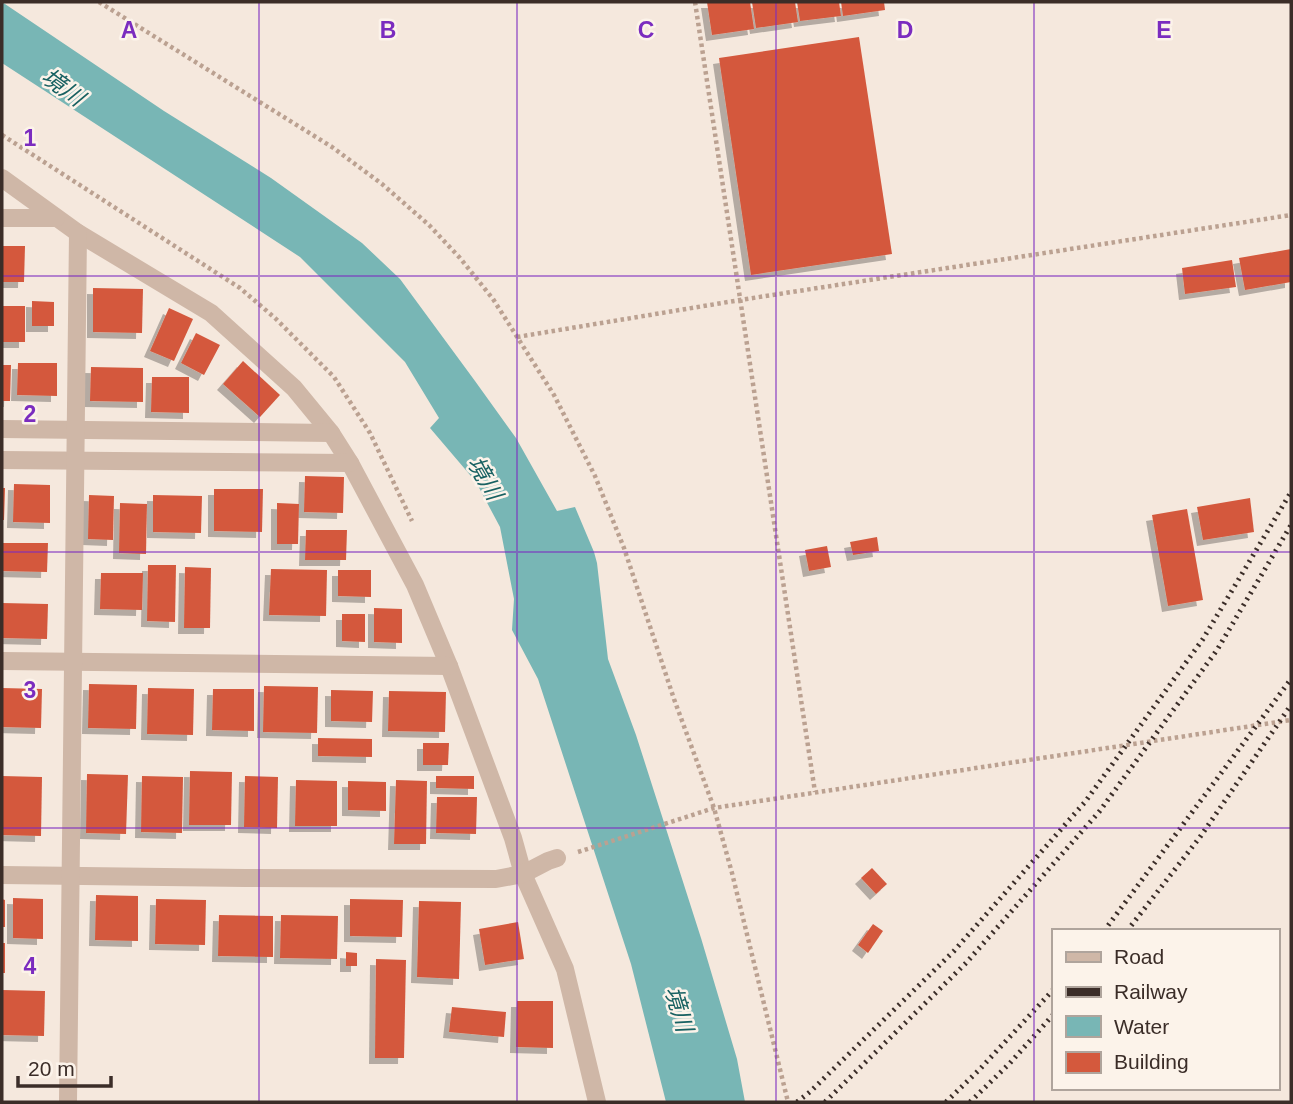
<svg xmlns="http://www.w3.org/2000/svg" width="1293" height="1104" font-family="Helvetica,'Noto Sans JP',sans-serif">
<defs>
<filter id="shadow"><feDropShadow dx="-6" dy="6" stdDeviation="0" flood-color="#0004"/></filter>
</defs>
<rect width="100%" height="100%" fill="#f5e8dd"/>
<polygon fill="#78b6b5" points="2,2 164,111 271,178 362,243 400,279 475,381 516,438 557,511 575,507 594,552 597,563 608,659 636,735 701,938 737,1059 745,1102 666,1102 631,964 538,679 512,630 514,599 500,527 476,482 430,428 439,418 405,362 300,257 2,63"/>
<g fill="#d4593d" filter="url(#shadow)">
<polygon points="707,2 750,2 754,29 712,35"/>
<polygon points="752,2 795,2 798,22 756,28"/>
<polygon points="797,2 839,2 841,16 800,21"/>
<polygon points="841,2 884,2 885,10 843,16"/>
<polygon points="859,37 892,254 751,275 719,58"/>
<polygon points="2,246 25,246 24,282 2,282"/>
<polygon points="1291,249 1291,282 1245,290 1239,258"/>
<polygon points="1232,260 1236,287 1185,294 1182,268"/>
<polygon points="93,288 143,289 142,333 93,332"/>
<polygon points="32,301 54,302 54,326 32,326"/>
<rect x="2" y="306" width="23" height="36"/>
<polygon points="169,308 193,319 174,361 150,351"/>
<polygon points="196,333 220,345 204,375 181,363"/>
<polygon points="243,361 280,395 260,417 223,384"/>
<polygon points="18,363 57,363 57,396 17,395"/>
<polygon points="2,365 11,365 10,401 2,401"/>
<polygon points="91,367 143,368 143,402 90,401"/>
<polygon points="152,377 189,377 189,413 151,412"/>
<polygon points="305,476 344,477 343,513 304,512"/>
<polygon points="14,484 50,485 50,523 13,522"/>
<polygon points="2,488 5,488 4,520 2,520"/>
<polygon points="214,489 263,489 262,532 214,531"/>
<polygon points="89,495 114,496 113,540 88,539"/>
<polygon points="153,495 202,496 201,533 153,532"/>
<polygon points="1250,498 1254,532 1203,540 1197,507"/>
<polygon points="120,503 147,504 146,554 119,553"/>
<polygon points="277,503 299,504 298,544 277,544"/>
<polygon points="1187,509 1203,600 1168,606 1152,515"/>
<polygon points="306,530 347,530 346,560 305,560"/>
<polygon points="877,537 879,551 853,555 850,542"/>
<polygon points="2,543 48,543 47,572 2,571"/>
<polygon points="827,546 831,567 809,571 805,550"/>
<polygon points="148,565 176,565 175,622 147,621"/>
<polygon points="185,567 211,568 210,628 184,628"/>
<polygon points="271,569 327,570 326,616 269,615"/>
<polygon points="338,570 371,570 371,597 338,596"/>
<polygon points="101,573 143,573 142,610 100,609"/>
<polygon points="2,603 48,604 47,639 2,638"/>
<polygon points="374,608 402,609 402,643 374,642"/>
<polygon points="342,614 365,614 365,642 342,641"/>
<polygon points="89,684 137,685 136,729 88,728"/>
<polygon points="264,686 318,687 317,733 263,732"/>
<polygon points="2,688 42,689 41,728 2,727"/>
<polygon points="148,688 194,689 193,735 147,734"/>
<polygon points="213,689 254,689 254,731 212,730"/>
<polygon points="331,690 373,691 372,722 331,721"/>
<polygon points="389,691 446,692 445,732 388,731"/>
<polygon points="318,738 372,739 372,757 318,756"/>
<polygon points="423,743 449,743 448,765 423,765"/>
<polygon points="190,771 232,772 231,825 189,825"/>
<polygon points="87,774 128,775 126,834 86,833"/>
<polygon points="2,776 42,777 41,836 2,835"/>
<polygon points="142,776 183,777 182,833 141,832"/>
<polygon points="245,776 278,777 277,828 244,827"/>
<polygon points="436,776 474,776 474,789 436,788"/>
<polygon points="296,780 337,781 337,826 295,826"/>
<polygon points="396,780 427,781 426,844 394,844"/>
<polygon points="348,781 386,782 386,811 348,810"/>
<polygon points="437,797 477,797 476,834 436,833"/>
<polygon points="872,868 887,884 876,894 861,878"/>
<polygon points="96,895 138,896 138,941 95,940"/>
<polygon points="13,898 43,899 43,939 13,938"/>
<polygon points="2,899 5,900 5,927 2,927"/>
<polygon points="156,899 206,900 205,945 155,944"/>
<polygon points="350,899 403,900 402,937 350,936"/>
<polygon points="419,901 461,902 459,979 417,977"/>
<polygon points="219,915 273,916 273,957 218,956"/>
<polygon points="281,915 338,916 337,959 280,958"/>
<polygon points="518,922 524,959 485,965 479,929"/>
<polygon points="873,924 883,931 868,953 858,945"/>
<rect x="2" y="943" width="3" height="30"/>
<polygon points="346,952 357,953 357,966 346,966"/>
<polygon points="376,959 406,960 404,1058 375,1058"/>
<polygon points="2,990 45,991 44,1036 2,1035"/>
<polygon points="517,1001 553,1001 553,1048 516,1047"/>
<polygon points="452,1007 506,1012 504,1037 449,1032"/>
</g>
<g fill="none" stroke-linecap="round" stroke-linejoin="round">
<g stroke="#bba191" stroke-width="4.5" stroke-dasharray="3.5 3.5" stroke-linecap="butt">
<polyline points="99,2 332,147 382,184 429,225 460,258 493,299 554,395 595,476 624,548 674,699 714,808 732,873 788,1102"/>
<polyline points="695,2 815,792"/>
<polyline points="2,135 240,288 275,318 334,377 370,433 412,521"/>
<polyline points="517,337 740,300 1291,215"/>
<polyline points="578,852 714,808 1291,720"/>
</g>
<g stroke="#cfb7a7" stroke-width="18">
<polyline points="2,178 78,233 211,313 294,388 331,433 350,463 415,585 449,666 513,838 523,874 565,969 597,1102"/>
<polyline points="2,218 56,218"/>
<polyline points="2,429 331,433"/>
<polyline points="2,460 350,463"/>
<polyline points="2,661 449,666"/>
<polyline points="2,875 245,878 496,879 523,874 548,861 557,858"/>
<polyline points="68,1102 78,233"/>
</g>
<g stroke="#3b2d28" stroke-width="5" stroke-dasharray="2 5" stroke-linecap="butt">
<polyline points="1104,931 1291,679"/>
<polyline points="1127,931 1200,837 1291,705"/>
<polyline points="797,1102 811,1091 954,951 1085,802 1203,639 1291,492"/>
<polyline points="825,1102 966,963 1099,812 1217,650 1291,525"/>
<polyline points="946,1102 980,1069 1053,990"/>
<polyline points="970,1102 1010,1063 1053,1015"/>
</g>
</g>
<path fill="none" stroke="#7b2cbf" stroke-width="2" stroke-opacity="0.55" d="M259 2V1102M517 2V1102M776 2V1102M1034 2V1102M2 276H1291M2 552H1291M2 828H1291"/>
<g text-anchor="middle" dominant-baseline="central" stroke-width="5" stroke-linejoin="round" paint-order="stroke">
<g font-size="23" font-style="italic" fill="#186162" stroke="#fcf3ea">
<text transform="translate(63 87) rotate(36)">境川</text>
<text transform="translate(485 478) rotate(60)">境川</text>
<text transform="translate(679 1009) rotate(73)">境川</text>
</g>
</g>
<g font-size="23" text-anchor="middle" font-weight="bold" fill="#7b2cbf" stroke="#fcf3ea" stroke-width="5" stroke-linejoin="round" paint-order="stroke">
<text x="129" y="38">A</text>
<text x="388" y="38">B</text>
<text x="646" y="38">C</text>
<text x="905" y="38">D</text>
<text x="1164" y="38">E</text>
<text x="30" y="146">1</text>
<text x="30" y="422">2</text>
<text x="30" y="698">3</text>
<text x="30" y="974">4</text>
</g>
<rect width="1293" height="1104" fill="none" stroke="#3b2d28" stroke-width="7"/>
<rect x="1052" y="929" width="228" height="161" fill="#fcf3ea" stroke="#afa49c" stroke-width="2"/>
<rect x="1066" y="952" width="35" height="10" fill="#cfb7a7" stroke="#afa49c" stroke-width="2"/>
<text x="1114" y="964" font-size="21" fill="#3b2d28">Road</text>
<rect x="1066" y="987" width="35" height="10" fill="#3b2d28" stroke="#afa49c" stroke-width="2"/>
<text x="1114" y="999" font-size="21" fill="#3b2d28">Railway</text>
<rect x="1066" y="1016" width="35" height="21" fill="#78b6b5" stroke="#afa49c" stroke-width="2"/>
<text x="1114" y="1034" font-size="21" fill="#3b2d28">Water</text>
<rect x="1066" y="1052" width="35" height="21" fill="#d4593d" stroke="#afa49c" stroke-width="2"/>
<text x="1114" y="1069" font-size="21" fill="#3b2d28">Building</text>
<path d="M18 1076v10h93v-10" fill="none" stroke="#3b2d28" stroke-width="3.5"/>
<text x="28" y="1076" font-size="21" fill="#3b2d28" stroke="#fcf3ea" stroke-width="5" paint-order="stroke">20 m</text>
</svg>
